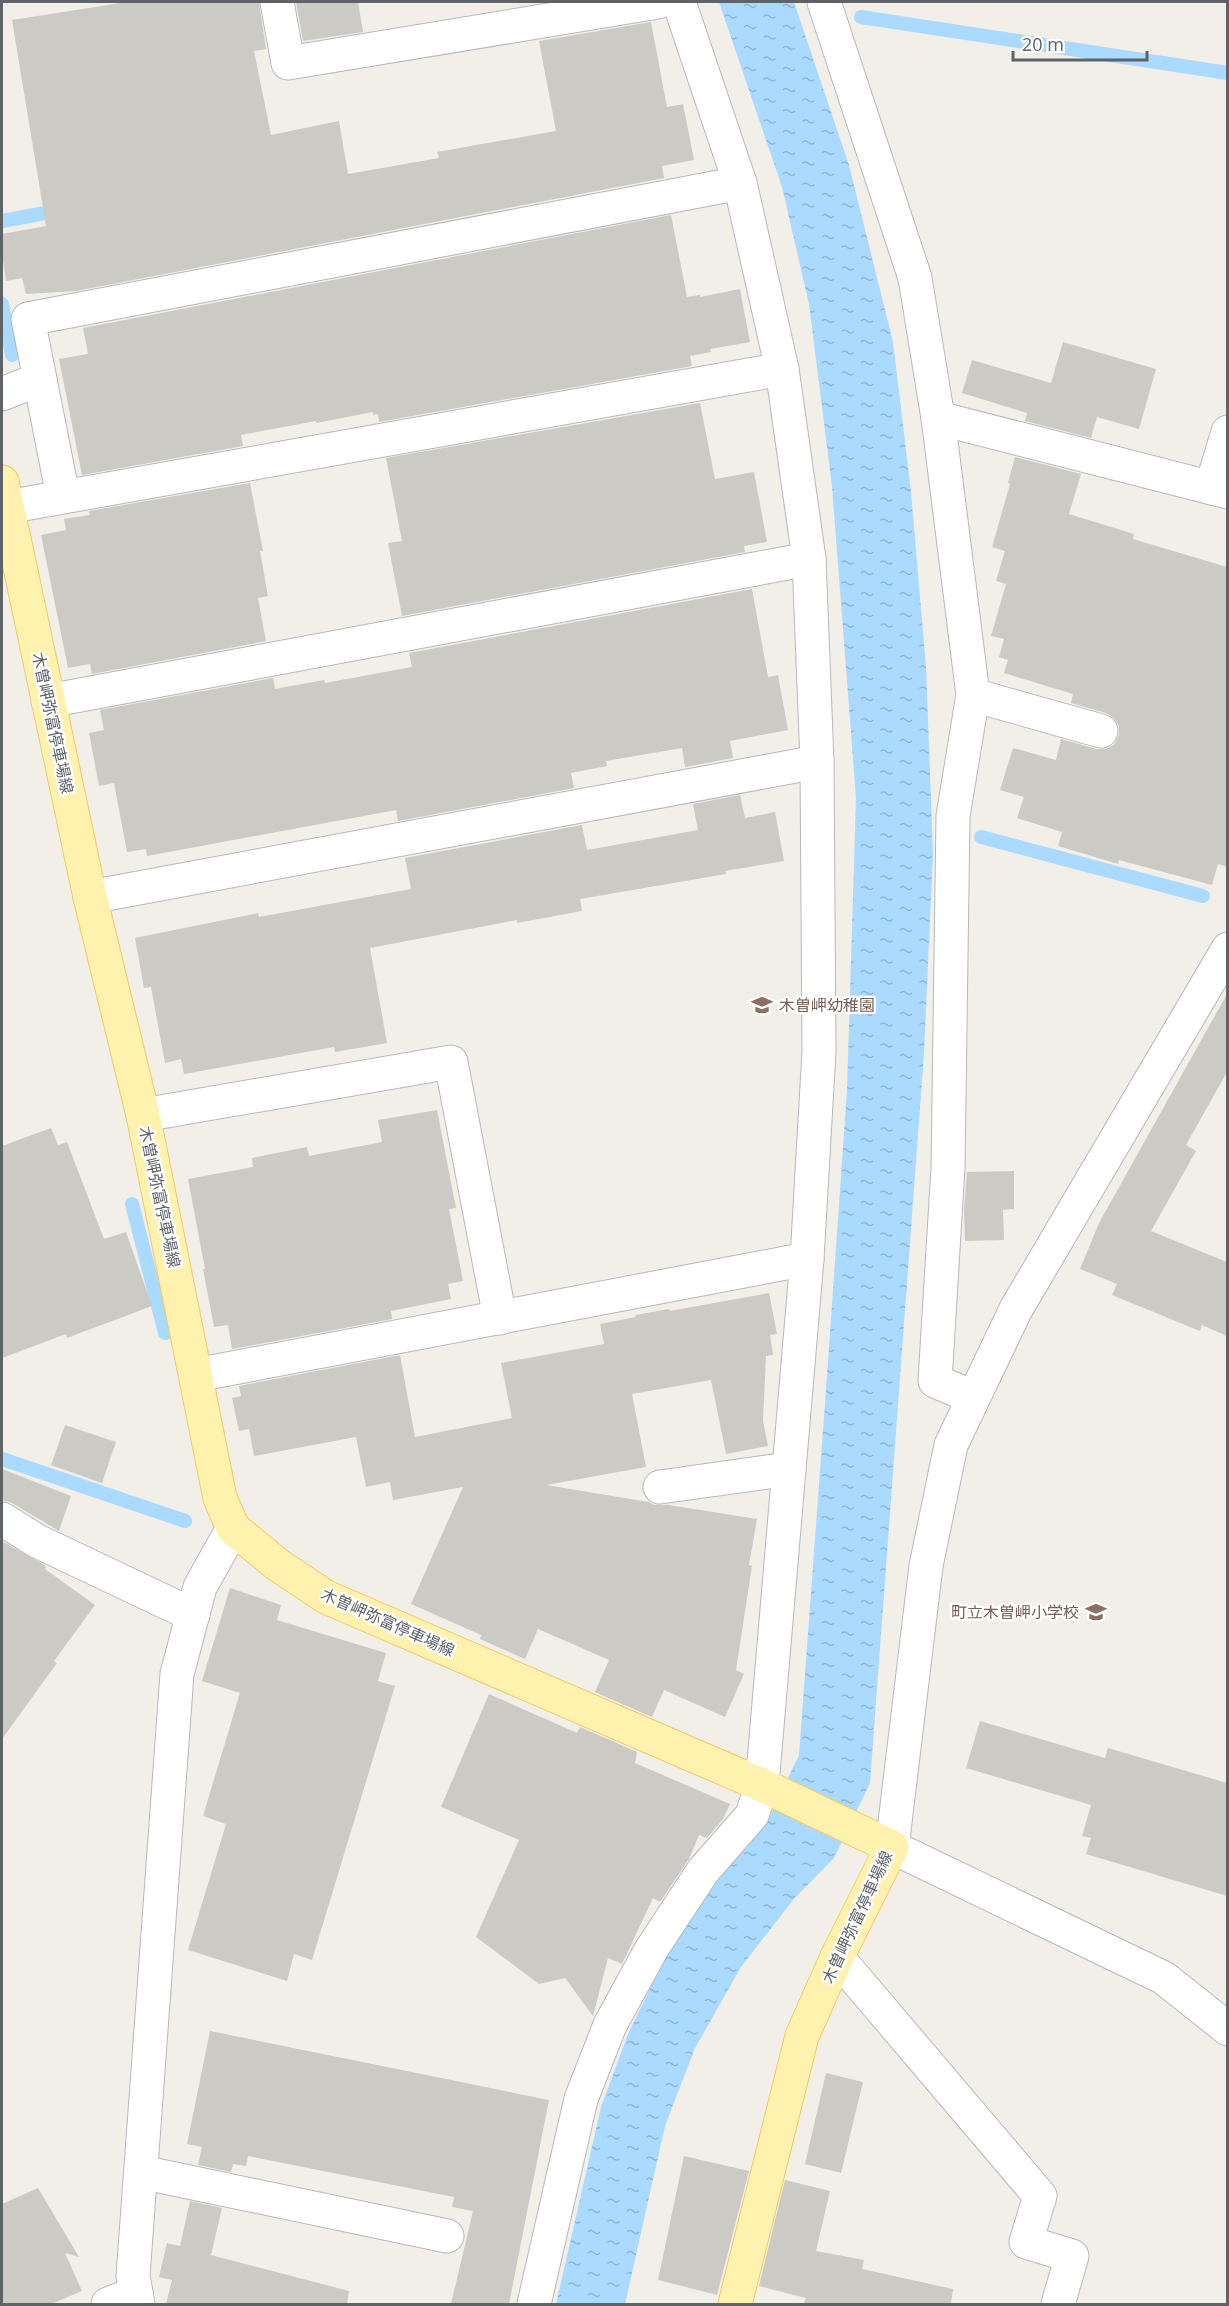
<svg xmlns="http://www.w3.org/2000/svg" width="1229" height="2306" font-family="'Open Sans','Noto Sans JP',sans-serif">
<defs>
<pattern id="water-ripples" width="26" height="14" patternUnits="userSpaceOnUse" patternTransform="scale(1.5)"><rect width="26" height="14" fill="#aadaff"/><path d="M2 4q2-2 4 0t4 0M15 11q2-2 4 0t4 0" fill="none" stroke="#8eb4d2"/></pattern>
</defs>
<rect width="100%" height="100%" fill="#f1efe8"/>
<polygon fill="url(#water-ripples)" points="719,2 794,2 849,165 893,342 911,492 926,667 933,854 924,1053 870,1783 834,1858 793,1900 741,1967 695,2048 665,2126 625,2304 556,2304 601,2107 628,2034 665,1958 717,1881 766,1824 799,1755 827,1376 847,1090 856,798 832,486 809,304 782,187"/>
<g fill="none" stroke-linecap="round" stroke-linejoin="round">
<g stroke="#aadaff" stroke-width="14">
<polyline points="861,17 1228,73"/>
<polyline points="2,221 61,210"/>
<polyline points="2,304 12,355"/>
<polyline points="981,837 1203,896"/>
<polyline points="132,1204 165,1333"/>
<polyline points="2,1459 185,1521"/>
</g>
</g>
<g fill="#cccac5">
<polygon points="127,2 259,2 266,49 254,51 271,135 339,121 348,174 439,158 437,152 556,131 539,41 651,22 667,107 683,104 694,160 662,166 664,178 76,291 26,294 22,278 6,281 2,254 2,234 46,226 12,20"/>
<polygon points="296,2 358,2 363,32 303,41"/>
<polygon points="671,215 687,297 700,295 700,297 740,289 750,342 710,349 711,352 690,356 692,366 379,422 378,414 373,415 373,412 316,423 316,421 241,435 243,446 82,475 59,359 88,354 83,328"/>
<polygon points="1063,342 1156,369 1139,429 1097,417 1091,438 1025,421 1027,413 962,393 972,360 1051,383"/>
<polygon points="700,403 715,479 754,472 767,542 744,546 745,552 402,616 388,543 402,541 386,458"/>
<polygon points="1015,457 1081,474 1069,514 1134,534 1133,539 1227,567 1227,867 1218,864 1212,885 1119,860 1118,864 1058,846 1062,832 1017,818 1024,797 1000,790 1013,748 1056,760 1061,739 1096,749 1105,749 1114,745 1119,735 1119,726 1114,718 1106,713 1071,703 1073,694 1004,673 1008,660 999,657 1004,639 991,636 1006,584 996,581 1005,551 992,547 1010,484 1008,483"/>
<polygon points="250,483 263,551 260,551 268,596 258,598 266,641 92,674 90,664 68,668 41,535 66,530 64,519 90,515 89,511"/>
<polygon points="752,589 768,677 778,675 788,730 730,741 733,758 685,767 682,748 606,761 607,766 571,773 574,788 398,821 396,810 147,856 146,849 127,852 114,783 99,786 89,733 104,730 100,710 273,678 275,689 324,680 325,683 412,667 409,653"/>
<polygon points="740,795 745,818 775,812 784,861 725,871 726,874 580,899 582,911 517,923 517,920 370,948 387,1043 335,1052 334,1047 184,1074 181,1059 165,1063 151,987 144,988 135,938 258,913 259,917 411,889 405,858 582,825 587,850 698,830 693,804"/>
<polygon points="1227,994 1227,1072 1186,1145 1196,1151 1151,1231 1227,1262 1227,1336 1202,1325 1200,1331 1112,1295 1117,1284 1080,1269 1099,1223"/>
<polygon points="437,1110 456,1208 449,1209 463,1281 448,1284 451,1299 391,1311 392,1319 232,1349 228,1325 214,1327 203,1269 205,1269 188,1179 253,1167 252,1158 307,1147 309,1156 382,1142 378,1120"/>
<polygon points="51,1128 58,1145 67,1142 104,1239 126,1232 152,1306 67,1338 66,1334 2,1358 2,1146"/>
<polygon points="1014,1171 1014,1209 1003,1210 1004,1240 965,1241 964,1210 967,1172"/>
<polygon points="769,1293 777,1334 770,1335 773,1355 766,1356 763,1421 768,1446 726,1454 711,1380 632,1394 646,1467 546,1485 649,1502 654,1505 669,1505 757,1519 749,1565 752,1566 736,1670 744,1674 725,1717 664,1690 652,1717 595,1692 609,1660 538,1629 525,1659 480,1639 481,1635 411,1604 463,1487 393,1500 390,1482 366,1487 356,1437 254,1456 249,1429 239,1431 232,1398 241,1396 239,1386 400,1355 415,1437 512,1418 501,1363 604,1344 600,1324 636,1317 635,1315 669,1309 670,1311"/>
<polygon points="65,1425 116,1442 102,1483 51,1465"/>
<polygon points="2,1469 71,1496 59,1531 12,1503 2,1500"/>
<polygon points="2,1541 46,1566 45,1569 95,1605 54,1661 57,1663 2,1739"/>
<polygon points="230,1588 281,1605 277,1620 386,1653 378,1681 395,1686 312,1960 294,1954 287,1981 188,1950 226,1824 203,1816 240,1693 202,1681"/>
<polygon points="489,1694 577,1733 580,1727 637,1752 635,1763 730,1804 723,1819 707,1838 699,1835 689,1859 660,1902 653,1898 622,1964 608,1958 593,2016 565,1978 539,1984 476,1937 519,1840 441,1807"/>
<polygon points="980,1721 1105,1758 1108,1748 1227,1783 1227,1896 1086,1854 1091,1838 1082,1836 1091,1805 966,1768"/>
<polygon points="210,2031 549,2100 509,2304 451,2304 473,2211 452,2207 454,2197 248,2156 246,2166 233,2164 231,2172 198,2165 202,2147 187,2144"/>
<polygon points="826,2073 863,2082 841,2173 805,2164"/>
<polygon points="684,2156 749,2171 717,2295 658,2280"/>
<polygon points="785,2180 830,2191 816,2251 864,2260 862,2269 953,2289 951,2304 804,2304 806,2298 759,2286"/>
<polygon points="38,2188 79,2257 65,2253 82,2291 51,2304 2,2304 2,2204"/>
<polygon points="190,2201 222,2208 211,2255 349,2291 347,2304 166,2304 172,2280 159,2277 167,2243 180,2246"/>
</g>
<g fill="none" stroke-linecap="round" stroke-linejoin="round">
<defs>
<g id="minor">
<polyline points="277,2 288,63 658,2"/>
<polyline points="824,2 915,278 938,418 973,695 953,816 948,1168 935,1381 973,1397"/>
<polyline points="2,394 40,379"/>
<polyline points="938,418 1228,492"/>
<polyline points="1211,488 1228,432"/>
<polyline points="63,496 28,319 740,183"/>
<polyline points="7,507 782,369"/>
<polyline points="973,695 1101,731"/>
<polyline points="48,701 809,559"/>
<polyline points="90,897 817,762"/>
<polyline points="1228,949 1016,1309 951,1445 926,1566 892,1847 1164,1978 1228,2029"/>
<polyline points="143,1115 451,1062 500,1318"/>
<polyline points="196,1375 807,1259"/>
<polyline points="660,1487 789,1469"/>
<polyline points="2,1519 37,1541 193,1615"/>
<polyline points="837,1957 1040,2196 1026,2242 1072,2256 1058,2304"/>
<polyline points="141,2172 447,2236"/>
<polyline points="108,2304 136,2293"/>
<polyline points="138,2304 133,2276 177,1674 200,1587 233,1528"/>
<polyline points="534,2304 581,2099 610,2025 651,1950 703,1871 752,1815 762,1785 807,1259 819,1051 817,762 809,559 782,369 740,183 679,2"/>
</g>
<polyline id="major" points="2,482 90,897 143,1115 220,1498 233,1528 278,1565 326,1597 762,1785 892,1847 837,1957 802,2036 735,2304"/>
</defs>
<use href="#minor" stroke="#b5b8bc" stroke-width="35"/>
<use href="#major" stroke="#f2c960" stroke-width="35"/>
<use href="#minor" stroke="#fff" stroke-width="33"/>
<use href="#major" stroke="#fff2af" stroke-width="33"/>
</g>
<defs>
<symbol id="school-bare" viewBox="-9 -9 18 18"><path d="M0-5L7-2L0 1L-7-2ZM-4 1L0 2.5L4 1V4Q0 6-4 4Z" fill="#8d6e63" stroke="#fff" stroke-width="2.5" paint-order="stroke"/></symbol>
</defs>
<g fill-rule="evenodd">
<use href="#school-bare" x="747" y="990" width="30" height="30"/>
<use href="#school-bare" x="1081" y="1597" width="30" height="30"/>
</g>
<g text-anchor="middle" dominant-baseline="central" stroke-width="4.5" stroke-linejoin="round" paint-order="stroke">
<g font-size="16" fill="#5f6368" stroke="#fff">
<text transform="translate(53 723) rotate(78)">木曽岬弥富停車場線</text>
<text transform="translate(160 1197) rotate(78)">木曽岬弥富停車場線</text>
<text transform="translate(388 1622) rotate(24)">木曽岬弥富停車場線</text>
<text transform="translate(857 1917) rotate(-65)">木曽岬弥富停車場線</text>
</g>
<g font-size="16" fill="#785e54" stroke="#fff" text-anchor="start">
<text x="779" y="1005">木曽岬幼稚園</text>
<text x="1079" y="1612" text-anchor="end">町立木曽岬小学校</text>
</g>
</g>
<rect width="1229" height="2306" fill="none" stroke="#5f6368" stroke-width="6"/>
<path d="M1013 51v9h134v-9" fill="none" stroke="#5f6368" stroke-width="3"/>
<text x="1022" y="51" font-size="18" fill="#5f6368" stroke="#ffffff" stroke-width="4.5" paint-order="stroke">20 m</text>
</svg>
